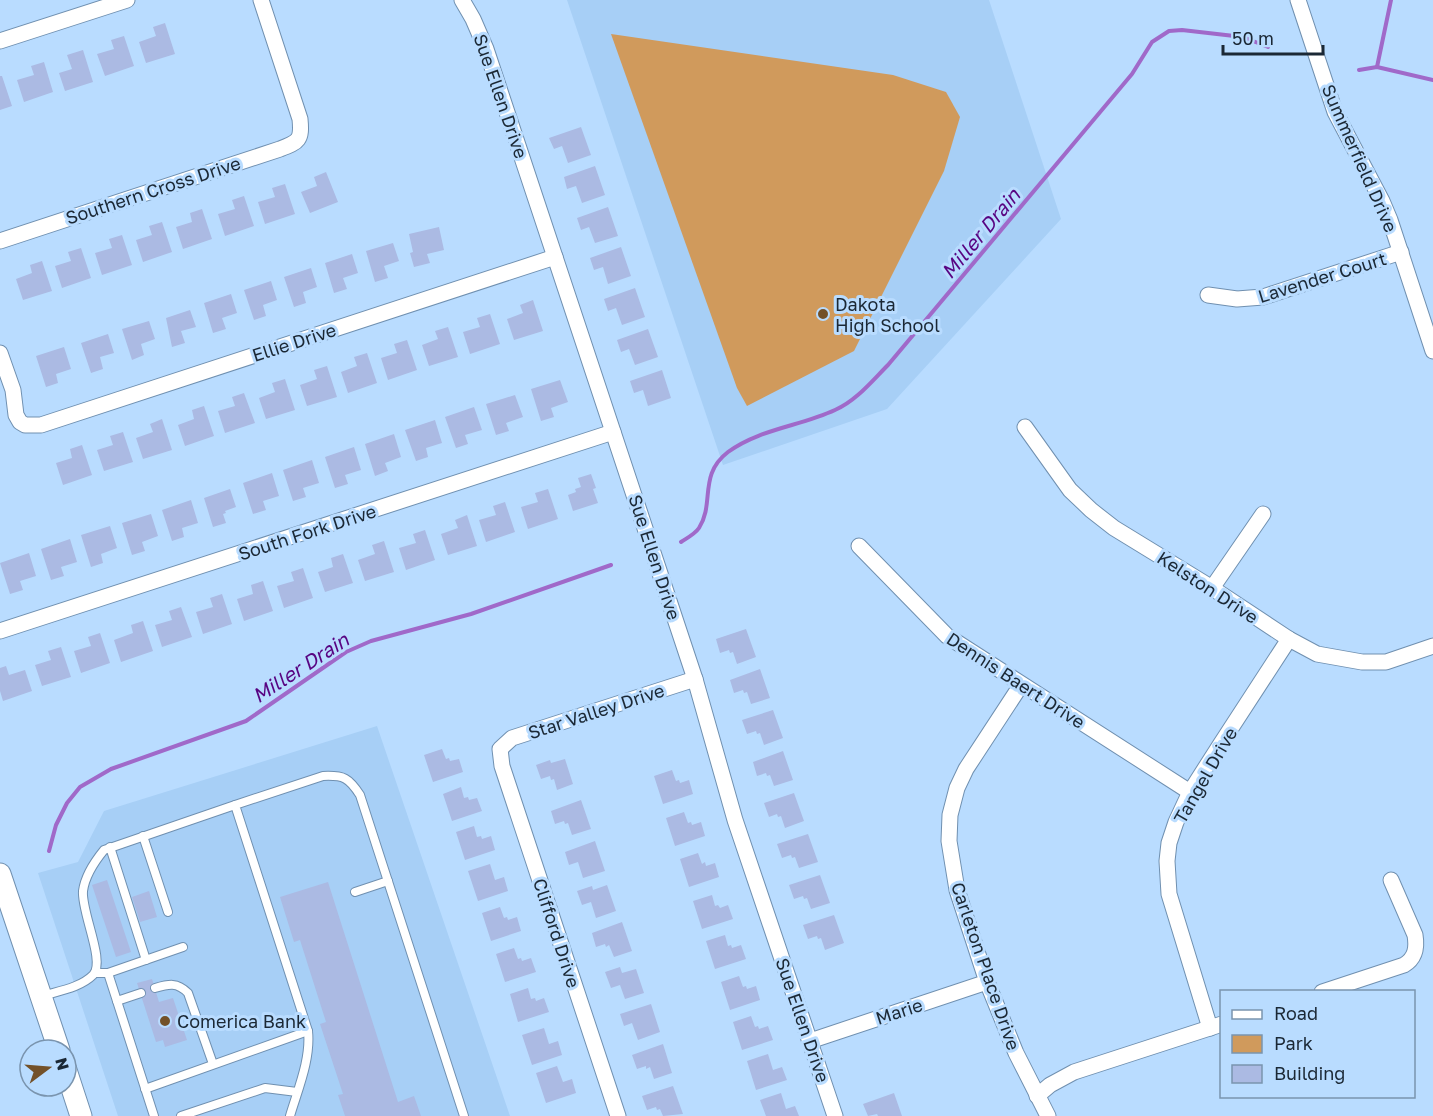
<svg xmlns="http://www.w3.org/2000/svg" width="1433" height="1116" font-family="'Golos Text',sans-serif">
<rect width="100%" height="100%" fill="#b9dcff"/>
<g fill="#a7cff6">
<polygon points="567,0 989,0 1061,219 887,409 723,465"/>
<polygon points="377,726 510,1116 118,1116 38,873 78,862 104,811"/>
</g>
<polygon fill="#d09a5c" points="611,34 893,75 946,92 960,117 944,171 854,351 747,406 737,388"/>
<g fill="none" stroke-linecap="round" stroke-linejoin="round">
<g stroke="#a069c9" stroke-width="4">
<polyline points="1377,67 1391,0"/>
<polyline points="1359,70 1377,67 1433,80"/>
<path d="M681 542C687 538 695 534 699 528 715 503 698 475 728 452 759 429 801 426 835 410 856 401 872 381 888 365L1132 74 1152 42 1169 31 1182 30 1243 37 1268 47"/>
<polyline points="49,851 56,825 67,803 80,787 111,769 246,721 346,652 371,641 471,614 611,565"/>
</g>
</g>
<g fill="#abbae3">
<polygon points="165,23 175,54 146,63 139,42 156,36 153,27"/>
<polygon points="124,36 134,66 105,76 97,54 114,49 111,40"/>
<polygon points="83,50 93,82 65,91 59,73 72,69 67,55"/>
<polygon points="44,62 53,92 24,102 17,80 34,75 31,66"/>
<polygon points="0,76 2,76 12,106 0,110"/>
<polygon points="581,127 591,155 568,163 562,146 554,149 549,138"/>
<polygon points="595,166 605,195 582,203 576,186 567,189 564,177"/>
<polygon points="326,172 338,202 310,213 301,192 317,186 314,177"/>
<polygon points="285,184 295,214 265,224 258,202 275,197 272,188"/>
<polygon points="244,196 254,226 225,236 218,214 235,209 232,200"/>
<polygon points="608,207 618,236 595,243 589,227 581,230 577,218"/>
<polygon points="202,209 212,239 183,249 176,227 192,222 190,213"/>
<polygon points="162,222 172,252 143,262 136,240 152,235 149,226"/>
<polygon points="439,227 444,250 427,254 430,263 414,267 410,253 413,252 409,234"/>
<polygon points="122,235 132,265 102,275 95,253 112,248 109,239"/>
<polygon points="393,243 399,261 384,266 388,278 375,282 366,251"/>
<polygon points="621,247 631,276 608,284 603,267 594,270 590,258"/>
<polygon points="81,248 91,278 62,288 55,266 71,261 68,252"/>
<polygon points="352,254 358,273 343,278 347,289 334,293 325,263"/>
<polygon points="42,261 52,291 23,300 16,279 32,273 30,265"/>
<polygon points="311,268 317,287 303,292 306,303 294,307 284,277"/>
<polygon points="271,281 277,300 263,305 266,316 254,320 244,290"/>
<polygon points="635,288 645,317 622,325 616,308 608,311 604,299"/>
<polygon points="231,294 237,313 222,318 226,329 213,333 204,303"/>
<polygon points="533,300 543,331 514,340 507,319 523,313 520,305"/>
<polygon points="190,310 196,327 181,331 185,343 172,347 166,318"/>
<polygon points="490,314 500,344 470,354 463,332 480,327 477,318"/>
<polygon points="149,321 155,339 141,344 144,355 132,360 122,329"/>
<polygon points="448,327 458,357 429,366 422,345 438,339 435,331"/>
<polygon points="648,329 658,357 635,365 629,349 621,352 617,340"/>
<polygon points="108,334 114,353 100,357 103,369 91,373 81,343"/>
<polygon points="407,340 417,370 388,380 381,358 397,353 394,344"/>
<polygon points="64,347 71,369 56,374 58,383 46,387 36,356"/>
<polygon points="367,353 377,383 348,393 341,372 357,366 354,357"/>
<polygon points="327,366 337,397 307,406 300,385 317,379 314,370"/>
<polygon points="662,370 671,398 648,406 643,390 634,393 630,381"/>
<polygon points="285,379 295,410 266,419 259,398 275,392 272,383"/>
<polygon points="560,380 568,402 551,408 554,417 541,421 531,389"/>
<polygon points="244,393 255,423 225,433 218,411 235,406 232,397"/>
<polygon points="515,395 523,417 506,423 509,431 496,435 486,404"/>
<polygon points="204,406 214,436 185,446 178,425 194,419 192,410"/>
<polygon points="474,407 482,430 465,435 468,444 456,448 445,417"/>
<polygon points="162,419 172,450 143,459 136,438 153,432 150,424"/>
<polygon points="435,420 442,443 426,448 428,457 416,461 405,430"/>
<polygon points="123,432 133,462 104,471 97,450 113,445 110,436"/>
<polygon points="394,434 401,457 385,463 388,471 375,476 365,444"/>
<polygon points="82,445 92,475 63,485 56,463 72,458 70,449"/>
<polygon points="354,447 361,470 345,475 348,484 335,488 325,457"/>
<polygon points="312,460 319,483 303,488 306,497 293,501 283,470"/>
<polygon points="272,473 279,496 263,501 266,510 253,514 243,483"/>
<polygon points="591,474 596,488 593,489 598,503 573,511 568,495 576,492 575,489 581,487 578,478"/>
<polygon points="230,489 236,507 225,511 226,513 223,514 226,523 213,527 204,498"/>
<polygon points="548,489 558,519 528,529 521,507 538,502 535,493"/>
<polygon points="191,500 198,523 182,528 184,537 172,541 162,510"/>
<polygon points="505,502 515,532 486,542 479,520 496,515 493,506"/>
<polygon points="151,514 158,536 142,542 145,551 132,555 122,523"/>
<polygon points="467,515 477,546 448,555 441,534 458,528 455,520"/>
<polygon points="110,526 117,548 101,554 103,563 91,567 81,535"/>
<polygon points="425,530 435,560 406,570 399,548 416,543 413,534"/>
<polygon points="70,539 77,562 61,567 64,576 51,580 41,549"/>
<polygon points="384,541 394,572 365,581 358,560 375,554 372,545"/>
<polygon points="29,553 36,576 20,581 23,590 10,594 0,563"/>
<polygon points="343,554 353,583 325,592 318,572 333,567 331,558"/>
<polygon points="303,568 313,598 284,608 277,586 294,581 291,572"/>
<polygon points="263,581 273,611 244,621 237,599 253,594 251,585"/>
<polygon points="222,594 232,624 203,634 196,612 213,607 210,598"/>
<polygon points="181,607 192,637 162,647 155,625 172,620 169,611"/>
<polygon points="143,621 153,651 121,662 114,640 133,633 131,625"/>
<polygon points="746,629 756,657 737,664 733,652 730,653 729,650 720,653 716,639"/>
<polygon points="100,633 110,663 81,673 74,651 91,646 88,637"/>
<polygon points="61,647 71,677 42,686 35,665 51,660 48,651"/>
<polygon points="6,666 9,675 25,670 32,691 3,701 0,691 0,668"/>
<polygon points="760,669 770,698 751,704 747,692 744,693 743,690 734,693 730,680"/>
<polygon points="773,710 783,738 764,745 760,733 757,734 756,731 747,734 742,720"/>
<polygon points="442,749 446,759 449,758 450,761 459,759 463,772 433,782 424,755"/>
<polygon points="783,751 793,780 774,786 770,775 767,776 766,773 757,776 753,762"/>
<polygon points="565,759 573,784 557,790 554,779 551,780 550,776 541,779 536,765 550,760 551,763"/>
<polygon points="672,770 676,781 679,780 680,783 689,780 693,794 663,804 654,776"/>
<polygon points="461,787 464,798 468,797 469,800 477,798 482,811 452,821 443,794"/>
<polygon points="794,793 804,821 785,828 781,816 778,817 777,814 769,817 764,803"/>
<polygon points="581,800 591,829 572,835 568,823 565,824 564,821 555,824 551,811"/>
<polygon points="684,812 688,823 691,822 692,825 701,822 705,836 675,846 666,818"/>
<polygon points="474,826 477,837 481,836 482,839 491,836 495,850 465,860 456,832"/>
<polygon points="808,834 818,862 799,868 795,857 792,858 791,855 782,858 777,844"/>
<polygon points="595,841 605,871 583,878 578,862 569,865 565,852"/>
<polygon points="698,853 702,864 705,862 706,866 715,863 719,877 689,887 680,859"/>
<polygon points="490,864 495,880 504,877 508,891 478,901 468,871"/>
<polygon points="820,875 830,903 811,909 807,898 804,899 803,896 794,899 789,885"/>
<polygon points="107,880 131,952 116,957 92,885"/>
<polygon points="328,882 398,1102 414,1096 421,1116 345,1116 338,1095 343,1094 320,1024 326,1022 300,940 294,942 280,897"/>
<polygon points="607,885 616,911 596,918 591,902 582,905 577,891 592,886 593,890"/>
<polygon points="149,891 157,917 140,922 132,897"/>
<polygon points="712,895 715,906 718,905 720,908 728,905 733,919 702,929 693,901"/>
<polygon points="500,907 504,918 507,917 508,920 517,917 521,931 491,941 482,913"/>
<polygon points="834,915 844,943 825,950 821,938 818,939 817,936 808,939 803,925"/>
<polygon points="622,922 632,951 614,957 609,945 606,947 605,944 596,947 592,933"/>
<polygon points="725,935 728,946 731,945 732,948 741,945 746,959 715,969 706,941"/>
<polygon points="514,948 518,959 521,958 522,961 531,958 536,972 505,982 496,954"/>
<polygon points="620,967 622,973 636,969 644,993 625,999 620,985 611,988 605,972"/>
<polygon points="739,976 743,987 746,986 747,989 756,986 760,1000 730,1010 721,982"/>
<polygon points="152,979 159,1002 173,998 187,1040 165,1047 163,1040 156,1042 137,983"/>
<polygon points="528,988 531,999 535,998 536,1001 544,998 549,1012 518,1022 510,994"/>
<polygon points="651,1004 660,1032 638,1040 632,1023 624,1026 620,1014"/>
<polygon points="751,1016 755,1027 758,1026 759,1029 768,1026 773,1040 742,1050 733,1022"/>
<polygon points="544,1028 549,1044 558,1041 562,1055 532,1065 522,1035"/>
<polygon points="663,1044 672,1073 654,1079 650,1067 646,1069 646,1066 637,1069 632,1055"/>
<polygon points="768,1054 773,1070 782,1067 787,1080 756,1090 747,1061"/>
<polygon points="557,1066 563,1082 572,1079 576,1093 546,1103 536,1073"/>
<polygon points="673,1086 683,1114 663,1116 660,1109 657,1110 656,1107 647,1110 642,1096"/>
<polygon points="781,1093 786,1109 795,1106 799,1116 766,1116 760,1100"/>
<polygon points="894,1093 902,1116 878,1116 877,1114 868,1116 863,1104"/>
</g>
<g fill="none" stroke-linecap="round" stroke-linejoin="round">
<defs>
<g id="lane">
<polyline points="143,836 168,912"/>
<polyline points="110,847 146,960"/>
<polyline points="355,892 388,881"/>
<polyline points="95,973 108,973 183,947"/>
<polyline points="108,973 154,1116"/>
<path d="M155 988C169 984 177 982 188 993L213 1064"/>
<path d="M42 996C58 991 80 988 93 975 106 962 81 912 83 891 85 876 95 861 104 850L235 805"/>
<polyline points="117,1001 141,993"/>
<polyline points="145,1089 308,1031"/>
<polyline points="181,1116 265,1088 297,1092"/>
<path d="M290 1116C298 1089 311 1059 308 1031L235 805 323 776C344 775 349 778 360 795L464 1116"/>
</g>
<g id="street">
<polyline points="462,0 473,19 486,49 695,679 735,820 835,1116"/>
<polyline points="1298,0 1335,112 1382,201 1390,220 1433,351"/>
<polyline points="0,41 127,0"/>
<path d="M0 241 280 149C299 142 302 140 300 119L261 0"/>
<polyline points="1208,295 1237,299 1263,297 1401,252"/>
<polyline points="0,353 13,390 16,415 20,422 25,425 41,425 555,257"/>
<polyline points="1025,427 1070,490 1091,510 1114,528 1212,588 1289,639 1317,654 1362,662 1386,662 1433,646"/>
<polyline points="859,546 947,636 1190,792"/>
<polyline points="1212,588 1263,514"/>
<polyline points="0,631 613,432"/>
<polyline points="1021,685 966,769 957,788 950,815 949,841 957,890 987,982 1016,1053 1048,1116"/>
<path d="M1322 992 1404 965C1416 958 1417 947 1415 935L1391 880"/>
<polyline points="1210,1028 1169,894 1167,861 1169,843 1176,822 1190,792 1220,745 1289,639"/>
<polyline points="810,1041 987,982"/>
<polyline points="1037,1096 1050,1085 1074,1072 1222,1024"/>
<polyline points="618,1116 502,766 500,749 512,738 695,679"/>
</g>
<g id="secondary">
<polyline points="0,874 59,1050"/>
<polyline points="66,1070 81,1116"/>
</g>
</defs>
<use href="#lane" stroke="#7090b0" stroke-width="10"/>
<use href="#street" stroke="#7090b0" stroke-width="17"/>
<use href="#secondary" stroke="#7090b0" stroke-width="23"/>
<use href="#lane" stroke="#fff" stroke-width="8"/>
<use href="#street" stroke="#fff" stroke-width="15"/>
<use href="#secondary" stroke="#fff" stroke-width="21"/>
</g>
<g fill="#735129" stroke="#b9dcff" stroke-width="2">
<circle cx="823" cy="314" r="6"/>
<circle cx="165" cy="1021" r="6"/>
</g>
<g text-anchor="middle" dominant-baseline="central" stroke-width="6" stroke-linejoin="round" paint-order="stroke">
<g font-size="18" fill="#1b2835" stroke="#b9dcff">
<text transform="translate(501 96) rotate(71)">Sue Ellen Drive</text>
<text transform="translate(1360 158) rotate(66)">Summerfield Drive</text>
<text transform="translate(153 190) rotate(-18)">Southern Cross Drive</text>
<text transform="translate(1322 277) rotate(-17)">Lavender Court</text>
<text transform="translate(294 342) rotate(-18)">Ellie Drive</text>
<text transform="translate(307 532) rotate(-18)">South Fork Drive</text>
<text transform="translate(655 557) rotate(72)">Sue Ellen Drive</text>
<text transform="translate(1208 587) rotate(33)">Kelston Drive</text>
<text transform="translate(1016 680) rotate(33)">Dennis Baert Drive</text>
<text transform="translate(596 711) rotate(-18)">Star Valley Drive</text>
<text transform="translate(1205 775) rotate(-60)">Tangel Drive</text>
<text transform="translate(557 933) rotate(72)">Clifford Drive</text>
<text transform="translate(986 966) rotate(71)">Carleton Place Drive</text>
<text transform="translate(899 1011) rotate(-18)">Marie</text>
<text transform="translate(803 1020) rotate(71)">Sue Ellen Drive</text>
</g>
<g font-size="18" fill="#1b2835" stroke="#b9dcff" text-anchor="start">
<text x="835" y="304">Dakota<tspan x="835" dy="21">High School</tspan></text>
<text x="177" y="1021">Comerica Bank</text>
</g>
<g font-size="20" font-style="italic" fill="#580482" stroke="#b9dcff">
<text transform="translate(980 233) rotate(-50)">Miller Drain</text>
<text transform="translate(300 667) rotate(-33)">Miller Drain</text>
</g>
</g>
<rect x="1220" y="990" width="195" height="108" fill="#b9dcff" stroke="#7a94ae" stroke-width="1.5"/>
<rect x="1232" y="1010" width="30" height="9" fill="#ffffff" stroke="#7a94ae" stroke-width="1.5"/>
<text x="1274" y="1020" font-size="18" fill="#1b2835">Road</text>
<rect x="1232" y="1035" width="30" height="18" fill="#d09a5c" stroke="#7a94ae" stroke-width="1.5"/>
<text x="1274" y="1050" font-size="18" fill="#1b2835">Park</text>
<rect x="1232" y="1065" width="30" height="18" fill="#abbae3" stroke="#7a94ae" stroke-width="1.5"/>
<text x="1274" y="1080" font-size="18" fill="#1b2835">Building</text>
<g transform="translate(48 1068) rotate(74)"><circle r="28" fill="#b9dcff" stroke="#7a94ae" stroke-width="1.5"/>
<path d="M0-4.5L10 22L0 15L-10 22Z" fill="#735129"/>
<text y="-9" font-size="16" font-weight="bold" text-anchor="middle" fill="#1b2835">N</text>
</g>
<path d="M1223 45v9h100v-9" fill="none" stroke="#1b2835" stroke-width="3"/>
<text x="1232" y="45" font-size="18" fill="#1b2835" stroke="#b9dcff" stroke-width="4.5" paint-order="stroke">50 m</text>
</svg>
